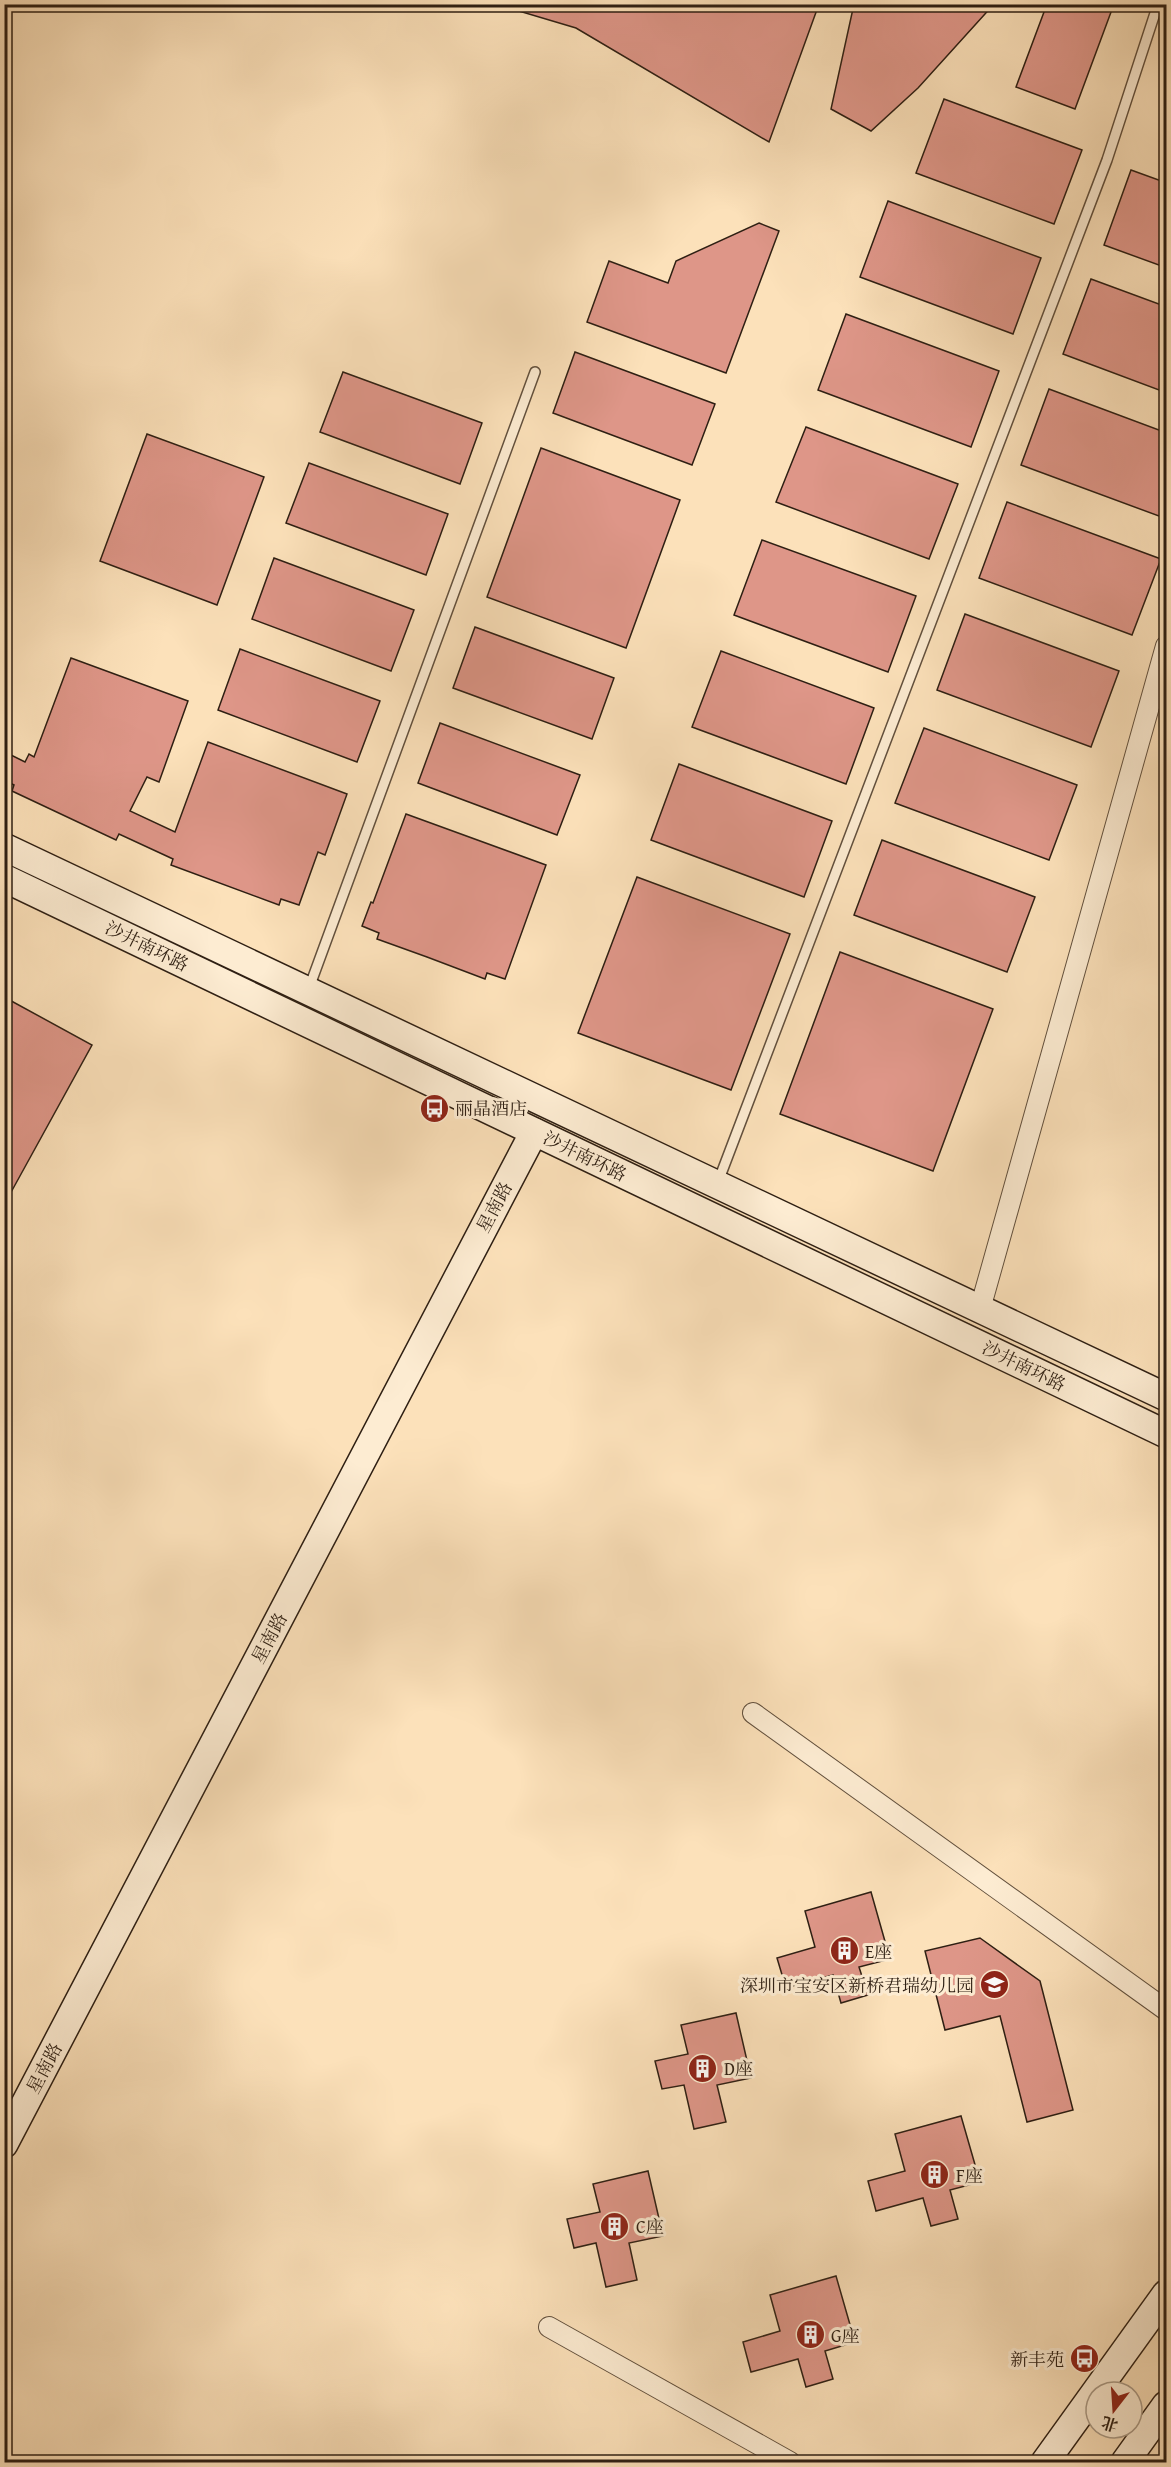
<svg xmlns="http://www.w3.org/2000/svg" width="1171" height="2467" font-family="'Gentium Book Plus','Noto Serif SC',serif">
<rect width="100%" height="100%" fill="#fce1ba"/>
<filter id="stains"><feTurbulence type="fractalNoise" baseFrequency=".00333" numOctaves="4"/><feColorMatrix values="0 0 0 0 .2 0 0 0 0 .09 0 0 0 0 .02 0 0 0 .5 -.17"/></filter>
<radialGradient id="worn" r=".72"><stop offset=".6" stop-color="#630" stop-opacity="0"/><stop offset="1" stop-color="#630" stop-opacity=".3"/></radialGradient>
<g fill="#de9688" stroke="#2e1f13" stroke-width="1.5">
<polygon points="512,4 819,4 769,142 576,28 512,9"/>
<polygon points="854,4 994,4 918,88 871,131 831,109"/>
<polygon points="1047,4 1114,4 1075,109 1016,87"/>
<polygon points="944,99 1082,150 1054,224 916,173"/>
<polygon points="1131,170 1167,183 1167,268 1104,245"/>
<polygon points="888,201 1041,258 1013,334 860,277"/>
<polygon points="759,223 779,231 726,373 587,322 609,261 668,283 676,261"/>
<polygon points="1091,279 1167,307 1167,393 1063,354"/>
<polygon points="846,314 999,371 971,447 818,390"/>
<polygon points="575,352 715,404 692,465 553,413"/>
<polygon points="343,372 482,423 460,484 320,432"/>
<polygon points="1049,389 1167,433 1167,519 1021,465"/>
<polygon points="806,427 958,484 929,559 776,502"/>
<polygon points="147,434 264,477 217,605 100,561"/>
<polygon points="541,448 680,500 626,648 487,597"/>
<polygon points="309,463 448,514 426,575 286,523"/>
<polygon points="1007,502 1161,559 1132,635 979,578"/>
<polygon points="762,540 916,596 888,672 734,615"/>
<polygon points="274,558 414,610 391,671 252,619"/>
<polygon points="965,614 1119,671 1091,747 937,690"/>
<polygon points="475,627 614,678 592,739 453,688"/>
<polygon points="240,649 380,701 357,762 218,710"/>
<polygon points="721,651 874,708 846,784 692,727"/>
<polygon points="71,658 188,701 159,782 147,777 130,811 175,832 208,742 347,794 325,855 318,852 299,905 281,899 279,905 171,865 173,859 119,834 116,840 12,791 14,785 4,780 4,763 9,754 25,762 29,754 34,757"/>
<polygon points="440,723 580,775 557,835 418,783"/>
<polygon points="924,728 1077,785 1049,860 895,803"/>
<polygon points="679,764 832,821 804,897 651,840"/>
<polygon points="406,814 546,865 505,979 487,973 485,979 427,957 377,939 379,933 362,926 371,902 373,903"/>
<polygon points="882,840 1035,897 1007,972 854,915"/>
<polygon points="637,877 790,934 731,1090 578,1033"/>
<polygon points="840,952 993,1009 933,1171 780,1114"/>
<polygon points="4,997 92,1045 4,1205"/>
<polygon points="871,1892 890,1959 859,1967 868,1995 841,2003 833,1975 786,1988 777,1958 815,1947 805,1911"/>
<polygon points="980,1938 1040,1981 1073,2110 1027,2122 1000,2016 945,2030 925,1951"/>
<polygon points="736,2013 751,2078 717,2085 726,2122 694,2129 684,2085 662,2089 655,2061 688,2054 681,2025"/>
<polygon points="961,2116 980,2182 950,2190 958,2219 931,2226 923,2198 876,2211 868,2181 905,2171 895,2134"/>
<polygon points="648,2171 663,2236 629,2243 637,2280 606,2287 596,2243 574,2248 567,2219 600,2212 593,2184"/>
<polygon points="836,2276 855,2342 825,2351 833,2379 806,2387 798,2359 751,2372 743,2342 780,2331 770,2295"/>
</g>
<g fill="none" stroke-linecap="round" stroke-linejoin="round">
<defs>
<g id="lane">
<polyline points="309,988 535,372"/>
<polyline points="718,1182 1107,160 1158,4"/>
</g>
<g id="street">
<polyline points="980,1309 1166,646"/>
<polyline points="753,1713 1166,2010"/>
<polyline points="549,2327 790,2462"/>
</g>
<g id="secondary">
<polyline points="4,847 1166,1397"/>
<polyline points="4,878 1166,1434"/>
<polyline points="4,2144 534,1132"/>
<polyline points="1045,2462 1166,2294"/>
<polyline points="1125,2462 1166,2405"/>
</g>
</defs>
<use href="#lane" stroke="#62503d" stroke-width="12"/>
<use href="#street" stroke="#62503d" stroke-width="22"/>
<use href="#secondary" stroke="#2e1f13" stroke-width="30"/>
<use href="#lane" stroke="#fdecd2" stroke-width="9"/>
<use href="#street" stroke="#fdecd2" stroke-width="20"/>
<use href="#secondary" stroke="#fdecd2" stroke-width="27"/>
</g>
<defs>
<symbol id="bus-disc" viewBox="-11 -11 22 22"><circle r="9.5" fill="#8f2418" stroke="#fdecd2"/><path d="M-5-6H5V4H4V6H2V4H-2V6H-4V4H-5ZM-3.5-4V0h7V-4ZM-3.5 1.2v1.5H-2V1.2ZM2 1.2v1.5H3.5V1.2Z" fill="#fff"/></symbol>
<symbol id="building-disc" viewBox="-11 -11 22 22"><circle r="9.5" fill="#8f2418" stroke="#fdecd2"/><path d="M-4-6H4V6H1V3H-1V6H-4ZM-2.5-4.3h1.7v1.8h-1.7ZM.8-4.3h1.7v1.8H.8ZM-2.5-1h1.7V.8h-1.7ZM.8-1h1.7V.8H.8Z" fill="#fff"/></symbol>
<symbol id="school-disc" viewBox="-11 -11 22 22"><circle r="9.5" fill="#8f2418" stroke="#fdecd2"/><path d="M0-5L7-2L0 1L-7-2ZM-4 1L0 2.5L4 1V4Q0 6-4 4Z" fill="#fff"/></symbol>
</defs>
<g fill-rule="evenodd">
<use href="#bus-disc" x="418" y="1092" width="33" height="33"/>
<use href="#building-disc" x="828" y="1934" width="33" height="33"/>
<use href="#school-disc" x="978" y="1968" width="33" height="33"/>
<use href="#building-disc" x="686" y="2052" width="33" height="33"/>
<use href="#building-disc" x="918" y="2158" width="33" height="33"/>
<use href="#building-disc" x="598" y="2210" width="33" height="33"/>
<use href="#building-disc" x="794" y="2318" width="33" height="33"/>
<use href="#bus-disc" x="1068" y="2342" width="33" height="33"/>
</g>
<g text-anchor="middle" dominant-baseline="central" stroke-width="6" stroke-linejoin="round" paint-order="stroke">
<g font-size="18" fill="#2e1f13" stroke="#fdecd2">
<text transform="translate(147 946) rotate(26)">沙井南环路</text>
<text transform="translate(585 1156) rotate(26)">沙井南环路</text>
<text transform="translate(494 1207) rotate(-62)">星南路</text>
<text transform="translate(1024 1366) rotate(26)">沙井南环路</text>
<text transform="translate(269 1638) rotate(-62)">星南路</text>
<text transform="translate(44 2068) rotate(-62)">星南路</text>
</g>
<g font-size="18" fill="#2e1f13" stroke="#fdecd2" text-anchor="start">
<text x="455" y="1108">丽晶酒店</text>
<text x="865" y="1951">E座</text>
<text x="974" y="1985" text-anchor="end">深圳市宝安区新桥君瑞幼儿园</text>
<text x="724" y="2068">D座</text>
<text x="956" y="2175">F座</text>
<text x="636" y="2226">C座</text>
<text x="831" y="2335">G座</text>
<text x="1064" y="2359" text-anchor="end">新丰苑</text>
</g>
</g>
<rect width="1171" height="2467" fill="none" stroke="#fce1ba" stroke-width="24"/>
<rect x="6" y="6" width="1159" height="2455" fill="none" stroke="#2e1f13" stroke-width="3"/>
<rect x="12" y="12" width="1147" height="2443" fill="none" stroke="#2e1f13" stroke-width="1.5"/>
<g transform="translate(1114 2410) rotate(197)"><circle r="28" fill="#fdecd2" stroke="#aa9a86" stroke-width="1.5"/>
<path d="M0-4.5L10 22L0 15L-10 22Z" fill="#8f2418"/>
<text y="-9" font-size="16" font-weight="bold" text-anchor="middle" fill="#2e1f13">北</text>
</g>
<rect width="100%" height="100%" filter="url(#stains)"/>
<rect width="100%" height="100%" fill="url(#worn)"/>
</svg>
